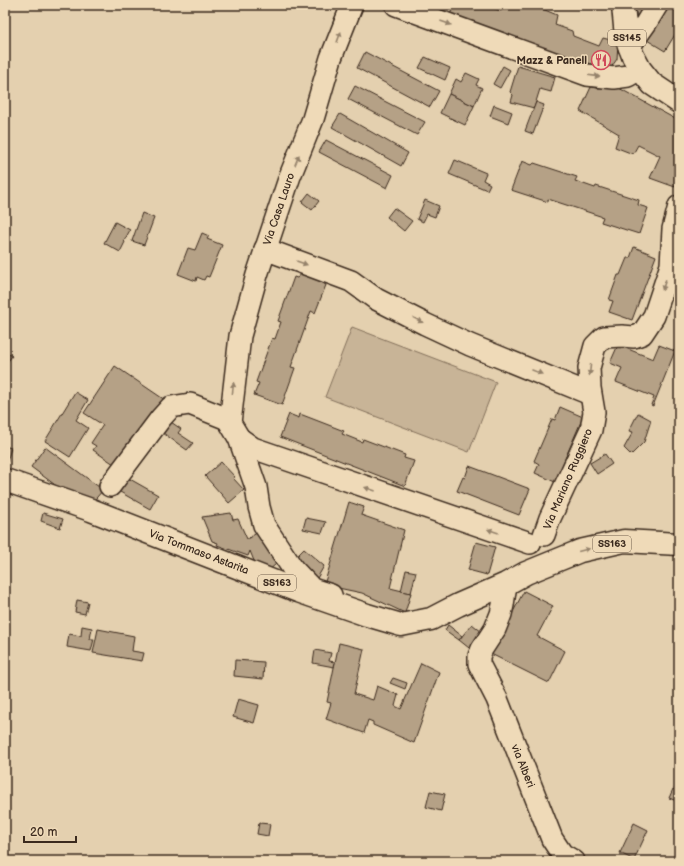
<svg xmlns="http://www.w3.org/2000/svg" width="684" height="866" font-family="'Balsamiq Sans',sans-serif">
<rect width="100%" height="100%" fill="#e4d0af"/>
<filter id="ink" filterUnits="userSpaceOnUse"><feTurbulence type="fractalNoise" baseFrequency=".025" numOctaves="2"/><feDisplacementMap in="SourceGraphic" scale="8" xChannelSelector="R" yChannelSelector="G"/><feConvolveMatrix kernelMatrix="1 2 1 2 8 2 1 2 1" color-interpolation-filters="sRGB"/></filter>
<g filter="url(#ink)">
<polygon fill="#c8b497" stroke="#826f5a" points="352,327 496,382 469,452 325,397"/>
<g fill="#b5a186" stroke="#3b2a1e">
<polygon points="453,5 485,5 501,11 504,5 533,5 557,15 555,25 572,31 573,36 599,46 603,38 618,42 617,59 608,72 448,23"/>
<polygon points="636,5 653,5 636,23"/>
<polygon points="662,5 679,5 679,28 665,51 642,37"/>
<polygon points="365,52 439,91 430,107 357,68"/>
<polygon points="425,57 450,68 445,80 419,68"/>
<polygon points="503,66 510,70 500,88 493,84"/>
<polygon points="518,66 555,77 551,92 540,89 534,108 511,102 513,95 510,92"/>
<polygon points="466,73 479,79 476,85 482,88 474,106 449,94 456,79 461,82"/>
<polygon points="355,86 425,122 417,135 348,99"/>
<polygon points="591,87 598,88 617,87 679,121 679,166 675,187 650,178 660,156 638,145 633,154 615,147 619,134 580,111"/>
<polygon points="449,94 474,106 465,125 440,113"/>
<polygon points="536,102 544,105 533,134 525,131"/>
<polygon points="494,105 512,112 508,123 490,116"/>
<polygon points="340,114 408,153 401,166 332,127"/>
<polygon points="326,140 393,175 387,188 319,152"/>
<polygon points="455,160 486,173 483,180 490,184 487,190 449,174"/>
<polygon points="522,161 532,165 534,163 577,177 575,181 595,188 596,186 639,200 638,205 648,208 639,234 601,222 603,217 548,199 548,202 511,190"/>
<polygon points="309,193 319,201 312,210 302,202"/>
<polygon points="425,200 439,206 435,217 427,214 423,222 417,219"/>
<polygon points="394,208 412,221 404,231 387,217"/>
<polygon points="142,213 154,218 144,245 132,241"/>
<polygon points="115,222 130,230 124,241 125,242 120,252 104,243"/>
<polygon points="202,233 209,236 207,239 222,245 209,277 206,276 204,280 197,277 196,281 178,274 188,248 195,250"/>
<polygon points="634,247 656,256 632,320 609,312 613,301 609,300 618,275 620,275 627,258 630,258"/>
<polygon points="304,272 326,285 315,313 311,311 291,367 295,368 282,405 254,395 259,383 256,382 272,338 275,339 281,322 278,321 294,277 297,278"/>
<polygon points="618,345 653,359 659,345 675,351 653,406 651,405 654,397 616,382 622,368 610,363"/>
<polygon points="5,351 12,356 5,365"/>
<polygon points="115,366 165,400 120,468 93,450 96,446 91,443 103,425 84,413"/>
<polygon points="75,392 88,400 76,420 88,428 70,457 45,441"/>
<polygon points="560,407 583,417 555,482 535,473 539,464 534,461 552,419 555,420"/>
<polygon points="638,413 651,420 644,442 631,455 624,448 633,432 629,431"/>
<polygon points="289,414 299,418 300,414 344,431 342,434 362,442 363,439 405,455 404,458 414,461 405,486 280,437"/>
<polygon points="171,422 181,429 178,433 193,443 187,450 163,433"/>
<polygon points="5,446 11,448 7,462 5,462"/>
<polygon points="45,447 103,490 91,504 78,502 31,467"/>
<polygon points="605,454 612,464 597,474 590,463"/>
<polygon points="221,462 235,477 233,478 244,490 229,503 205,476"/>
<polygon points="469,466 530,489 519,515 457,491 463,477 465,478"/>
<polygon points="121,474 158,495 150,509 113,488"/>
<polygon points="349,502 364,507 361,515 404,530 390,588 411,593 405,613 362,593 324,585"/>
<polygon points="43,513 63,519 60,528 41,521"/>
<polygon points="231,513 233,520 238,519 247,539 265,528 283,558 268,571 256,566 250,551 248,556 217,545 218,543 212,541 202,517"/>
<polygon points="306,518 326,522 322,533 303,529"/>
<polygon points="476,542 495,547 487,575 468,570"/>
<polygon points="304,549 324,566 316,580 293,560"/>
<polygon points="406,570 416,572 411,593 401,591"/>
<polygon points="524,591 553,606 537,636 565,651 549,683 491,654"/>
<polygon points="77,600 88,602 85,614 75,612"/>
<polygon points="472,624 487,636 474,652 459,640"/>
<polygon points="448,625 462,636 459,640 445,630"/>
<polygon points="82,626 92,628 90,639 94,639 91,651 67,647 69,634 81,636"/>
<polygon points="98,629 134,636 132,651 144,653 142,661 93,653"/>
<polygon points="339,643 364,649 354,694 373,700 377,686 398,695 395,706 401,709 421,663 439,672 414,743 373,725 373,722 368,720 364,733 326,719 331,703 327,702"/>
<polygon points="315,650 331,653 329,661 335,662 334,667 313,663"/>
<polygon points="235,660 264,662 263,679 234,676"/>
<polygon points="393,678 407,683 405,689 390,683"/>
<polygon points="238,699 259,705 254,723 233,717"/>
<polygon points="673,789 679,792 679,802 669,798"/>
<polygon points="430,791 445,794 441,811 426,807"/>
<polygon points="259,823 270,824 268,836 257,834"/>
<polygon points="634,823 648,830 634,860 620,853"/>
</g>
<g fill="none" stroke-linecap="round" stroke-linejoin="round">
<defs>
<g id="minor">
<polyline points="396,5 587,75 614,78 628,76 640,69"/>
<polyline points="629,47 646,23 657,5"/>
<polyline points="265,249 351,281 376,299 425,324 470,345 590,394"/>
<polyline points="239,438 253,448 530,543"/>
<polyline points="110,486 161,418 171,407 190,404 230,420"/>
<polyline points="544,535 550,518 591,430 594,412 590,388 589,368 595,346 604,337 622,336 634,337 642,334 654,316 671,265 673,229 679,206"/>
<polyline points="506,584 503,605 501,614 495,629 482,649 479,656 479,664 497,699 552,839 562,854 574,861"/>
<polyline points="331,595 312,589 293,569 264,525 259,507 256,487 239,438 230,423 240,336 257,275 290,176 313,119 331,58 352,5"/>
</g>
<g id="major">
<polyline points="623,5 626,37 633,56 640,69 652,84 679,102"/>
<polyline points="5,480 91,510 298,591 367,615 401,625 431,619 458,605 506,584 526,573 580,551 624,541 679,544"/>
</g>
</defs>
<use href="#minor" stroke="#3b2a1e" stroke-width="24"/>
<use href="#major" stroke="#3b2a1e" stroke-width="25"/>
<use href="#minor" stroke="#efdab8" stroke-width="21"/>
<use href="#major" stroke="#efdab8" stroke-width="22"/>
</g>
<defs><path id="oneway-solid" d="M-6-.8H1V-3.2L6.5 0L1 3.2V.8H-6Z"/></defs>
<g fill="#95826b">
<use href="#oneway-solid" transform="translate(446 23) rotate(20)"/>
<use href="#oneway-solid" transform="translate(339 37) rotate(-70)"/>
<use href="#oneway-solid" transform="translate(594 76) rotate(7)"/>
<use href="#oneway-solid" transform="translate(297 160) rotate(-68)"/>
<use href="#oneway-solid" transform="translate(302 263) rotate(20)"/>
<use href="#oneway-solid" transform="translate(664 285) rotate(108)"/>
<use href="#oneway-solid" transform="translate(418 320) rotate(28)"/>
<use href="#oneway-solid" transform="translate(590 370) rotate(96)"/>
<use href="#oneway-solid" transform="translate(537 372) rotate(22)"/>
<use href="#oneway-solid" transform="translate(233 388) rotate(-84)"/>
<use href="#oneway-solid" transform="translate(370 489) rotate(-161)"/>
<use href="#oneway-solid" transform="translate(493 531) rotate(-161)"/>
<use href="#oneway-solid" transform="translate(584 550) rotate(-14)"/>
</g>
</g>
<defs>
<symbol id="restaurant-ring" viewBox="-11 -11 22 22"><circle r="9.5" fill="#efdab8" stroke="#d1495b" stroke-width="1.5"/><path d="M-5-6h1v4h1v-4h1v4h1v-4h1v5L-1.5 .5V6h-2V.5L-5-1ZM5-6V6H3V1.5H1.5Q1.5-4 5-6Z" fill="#d1495b"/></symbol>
</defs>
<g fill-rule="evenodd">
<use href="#restaurant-ring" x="590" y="49" width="22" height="22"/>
</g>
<g text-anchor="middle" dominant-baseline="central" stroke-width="3" stroke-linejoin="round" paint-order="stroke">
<g fill="#efdab8" stroke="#715f4c" stroke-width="1">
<rect x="608" y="30" width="38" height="16" rx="3"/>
<rect x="593" y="536" width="38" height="16" rx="3"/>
<rect x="258" y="575" width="38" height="16" rx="3"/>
</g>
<g font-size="10" font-weight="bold" fill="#3b2a1e">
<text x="627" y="38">SS145</text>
<text x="612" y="544">SS163</text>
<text x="277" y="583">SS163</text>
</g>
<g font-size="11" font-weight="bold" fill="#3b2a1e" stroke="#efdab8" text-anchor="end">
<text x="587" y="60">Mazz &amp; Panell</text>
</g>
<g font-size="11" fill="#3b2a1e" stroke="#efdab8">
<text transform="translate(279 209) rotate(-71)">Via Casa Lauro</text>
<text transform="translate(568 479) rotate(-67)">Via Mariano Ruggiero</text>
<text transform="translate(199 552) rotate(21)">Via Tommaso Astarita</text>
<text transform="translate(523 766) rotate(68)">via Alberi</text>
</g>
</g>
<rect width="684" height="866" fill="none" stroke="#efdab8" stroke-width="20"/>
<rect x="10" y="10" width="664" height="846" fill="none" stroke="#3b2a1e" stroke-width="1.5" filter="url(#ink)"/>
<path d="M24 836v6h52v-6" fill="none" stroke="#3b2a1e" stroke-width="2"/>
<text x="30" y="836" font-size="12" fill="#3b2a1e" stroke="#efdab8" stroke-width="3" paint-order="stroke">20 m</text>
</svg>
